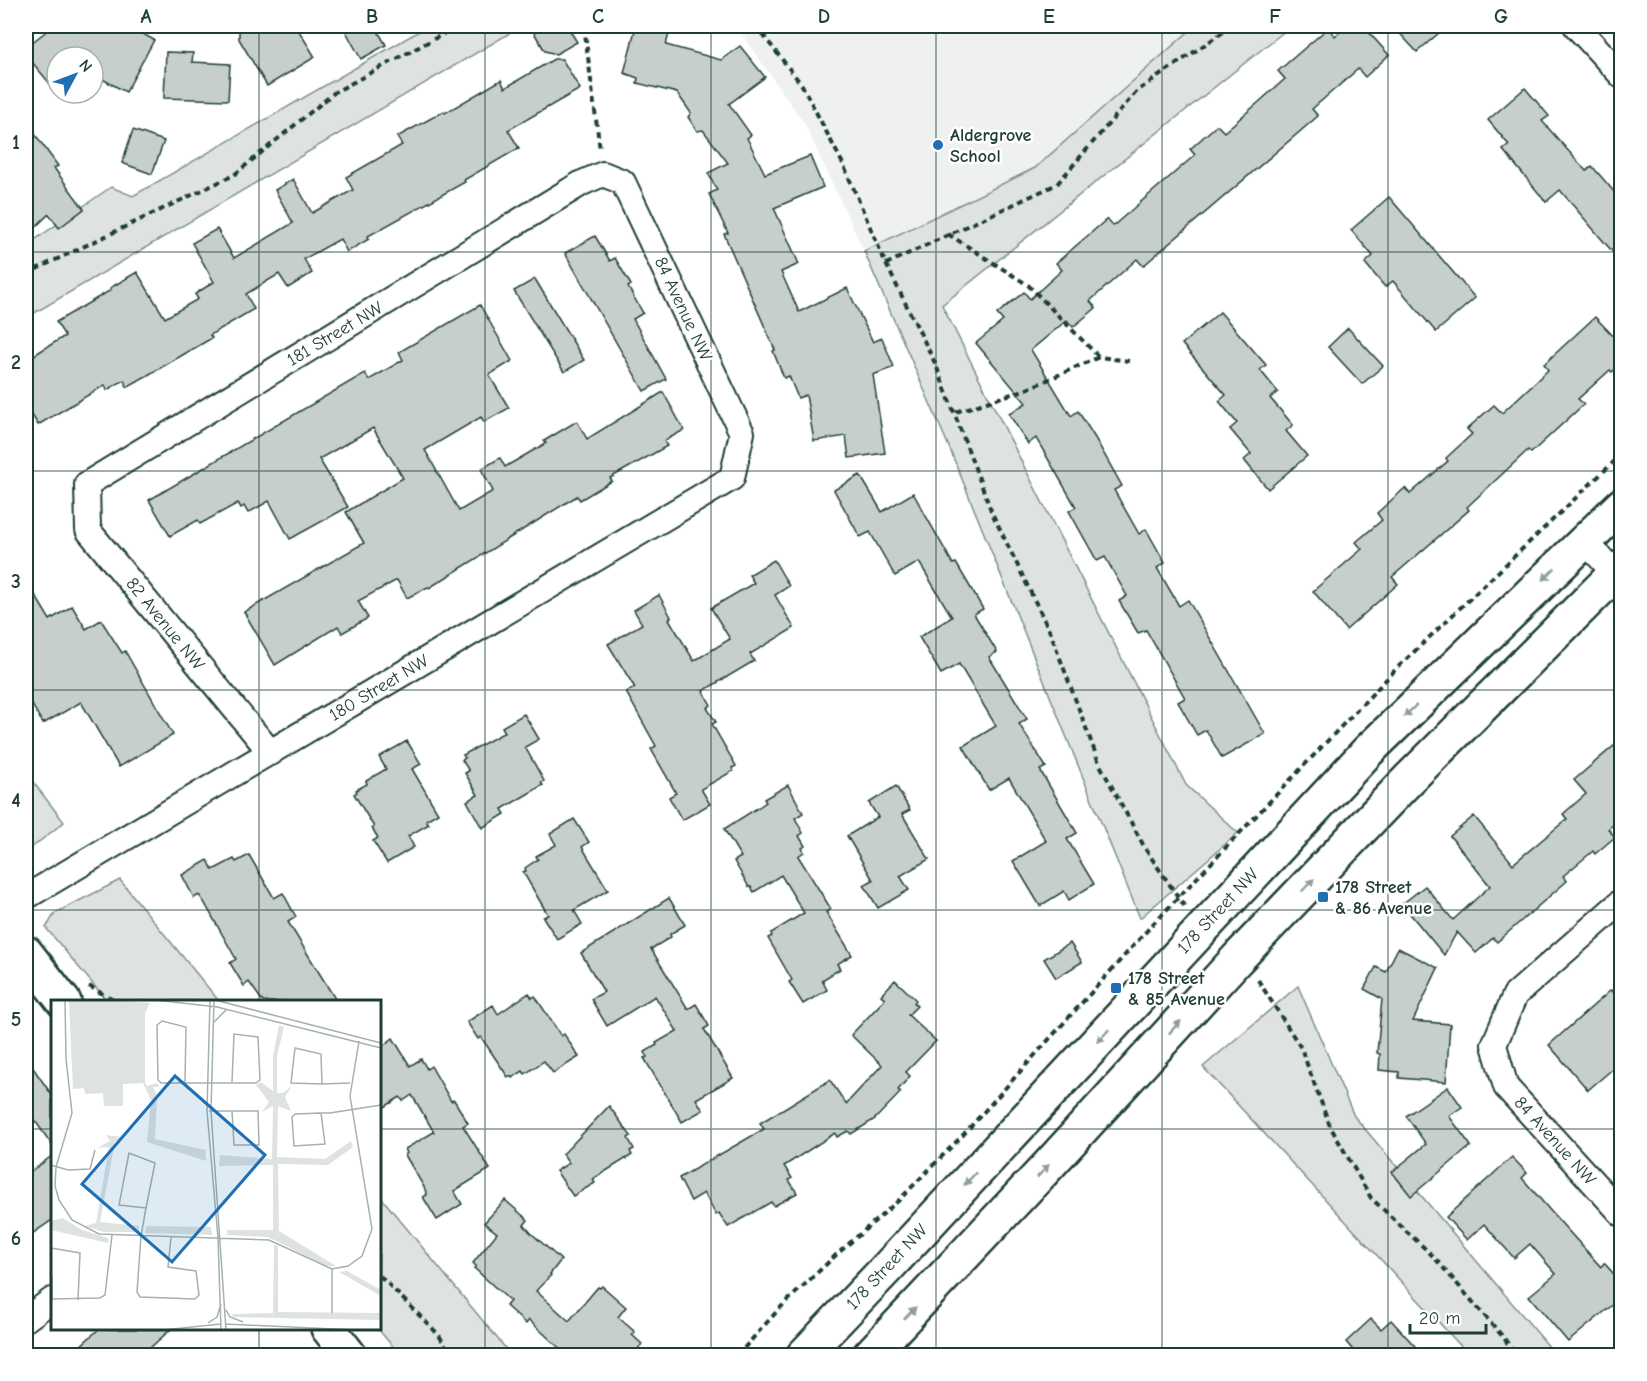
<svg xmlns="http://www.w3.org/2000/svg" width="1647" height="1381" font-family="'Comic Neue',sans-serif">
<rect width="100%" height="100%" fill="#fff"/>
<filter id="ink" filterUnits="userSpaceOnUse"><feTurbulence type="fractalNoise" baseFrequency=".0167" numOctaves="2"/><feDisplacementMap in="SourceGraphic" scale="12" xChannelSelector="R" yChannelSelector="G"/><feConvolveMatrix kernelMatrix="1 2 1 2 8 2 1 2 1" color-interpolation-filters="sRGB"/></filter>
<g filter="url(#ink)">
<polygon fill="#eef1f0" points="736,26 1195,26 1035,168 864,251 804,123"/>
<g fill="#dee3e2" stroke="#7e908b" stroke-width="1.5">
<polygon points="428,26 522,26 26,318 26,246 111,187 133,196"/>
<polygon points="1195,26 1291,26 942,305 1186,785 1238,833 1140,918 949,447 864,251 1035,168"/>
<polygon points="26,773 64,822 26,852"/>
<polygon points="120,880 219,1001 107,1001 46,928 55,913"/>
<polygon points="1298,986 1354,1116 1556,1355 1469,1355 1203,1067"/>
<polygon points="380,1196 511,1355 400,1355 378,1329"/>
</g>
<g fill="#c7cfcc" stroke="#1f3d34" stroke-width="1.5">
<polygon points="53,26 129,26 154,40 126,92 93,74 93,57 57,57 57,92 26,55 26,47"/>
<polygon points="249,26 296,26 315,57 267,86 239,39 239,31"/>
<polygon points="343,26 375,26 386,45 361,59"/>
<polygon points="530,26 567,26 577,42 556,54 545,51"/>
<polygon points="644,26 671,26 666,45 721,60 740,46 765,77 729,104 751,135 747,138 765,174 810,156 823,187 774,208 799,264 781,272 799,312 847,288 873,342 882,338 894,367 873,375 885,453 849,458 846,436 814,441 806,395 798,398 789,376 784,378 773,351 775,350 724,234 728,233 709,194 717,190 708,173 728,163 703,130 697,131 688,117 691,113 677,93 637,83 638,78 624,73 635,30 643,31"/>
<polygon points="1347,26 1363,26 1389,55 1365,77 1358,69 1312,109 1318,116 1143,266 1137,259 1090,301 1096,308 1073,327 1067,320 1031,350 1071,416 1078,411 1095,438 1122,486 1114,490 1139,534 1146,529 1165,563 1157,568 1179,606 1188,600 1265,734 1222,758 1206,730 1197,735 1178,702 1185,698 1146,630 1138,633 1119,601 1127,596 1105,557 1097,561 1069,511 1076,507 1036,438 1028,444 1009,414 1026,403 976,343 1003,321 997,314 1024,292 1030,299 1062,270 1056,263 1107,219 1113,226 1195,155 1190,149 1217,125 1224,132 1259,102 1285,79 1278,71 1328,28 1335,36"/>
<polygon points="1393,26 1447,26 1417,52"/>
<polygon points="166,52 193,53 192,62 230,64 228,100 164,98"/>
<polygon points="554,59 562,59 580,89 508,130 519,148 464,180 465,182 368,236 369,239 347,252 340,239 304,259 312,273 288,288 279,274 246,294 254,309 210,335 212,338 155,371 127,387 124,380 107,390 105,385 38,425 26,405 26,360 65,336 56,322 111,290 110,288 137,272 165,318 198,299 195,294 214,282 192,243 217,229 234,258 293,223 275,190 293,179 312,213 353,190 346,177 402,145 397,137 444,111 445,113 501,80 505,88"/>
<polygon points="1525,88 1549,116 1542,121 1586,171 1592,166 1622,201 1622,263 1560,190 1546,202 1503,150 1509,145 1488,120"/>
<polygon points="26,122 58,166 54,168 84,209 59,228 49,214 26,236"/>
<polygon points="133,130 164,141 152,174 122,163"/>
<polygon points="1389,197 1475,298 1436,332 1393,281 1385,287 1365,263 1373,256 1351,230"/>
<polygon points="595,236 610,261 615,258 631,285 628,287 643,313 633,319 666,379 644,391 565,253"/>
<polygon points="535,279 584,360 564,372 514,291"/>
<polygon points="480,305 512,361 489,375 509,408 484,422 481,417 425,450 459,511 493,491 481,469 500,458 505,467 546,443 544,441 577,421 587,439 663,392 684,430 664,441 667,446 610,478 612,481 580,500 577,496 429,588 428,587 407,598 397,580 358,601 368,618 342,633 338,626 275,665 244,612 364,543 346,512 403,478 373,428 319,459 348,507 290,539 269,501 248,513 244,506 241,508 238,503 200,524 198,520 170,536 149,500 365,373 369,380 403,360 399,352"/>
<polygon points="1220,312 1266,365 1260,370 1278,392 1270,398 1293,425 1286,431 1307,456 1268,489 1244,460 1251,454 1230,429 1237,423 1219,401 1226,395 1182,344"/>
<polygon points="1595,317 1622,345 1622,363 1612,372 1610,370 1578,399 1584,404 1531,453 1528,450 1467,507 1469,510 1392,577 1398,584 1346,630 1313,591 1362,549 1356,542 1382,520 1377,513 1405,488 1410,494 1448,461 1446,458 1472,434 1467,429 1494,405 1502,413 1548,370 1544,364"/>
<polygon points="1348,328 1383,366 1362,384 1328,347"/>
<polygon points="860,475 882,512 913,493 953,564 956,563 983,609 974,614 997,652 989,657 1027,719 1019,724 1046,767 1040,770 1077,833 1067,839 1094,884 1069,900 1064,891 1040,906 1013,861 1046,841 1009,778 989,790 963,746 996,726 959,664 941,674 919,637 952,617 919,562 895,576 870,532 860,537 834,490"/>
<polygon points="774,560 789,586 775,595 794,628 750,654 754,661 703,691 711,705 707,708 716,722 712,724 736,766 732,768 733,771 701,789 710,804 682,820 669,797 676,793 651,749 656,746 626,692 635,688 608,644 642,624 634,610 659,595 671,617 669,619 694,661 730,639 711,608 754,583 749,575"/>
<polygon points="26,580 50,620 72,606 86,629 101,620 122,653 125,651 173,735 119,767 81,702 43,724 26,694"/>
<polygon points="524,714 539,739 525,747 544,781 541,783 543,785 502,809 505,814 482,828 467,801 478,795 465,773 469,771 462,760 465,758 463,755 505,732 502,727"/>
<polygon points="1622,739 1622,817 1608,829 1615,837 1595,854 1593,851 1563,876 1567,881 1497,942 1493,938 1476,953 1457,932 1444,955 1402,904 1425,886 1453,920 1490,886 1450,836 1474,816 1513,864 1567,819 1563,814 1586,794 1574,780"/>
<polygon points="407,741 421,764 412,769 438,813 426,820 429,824 408,836 414,847 387,863 373,841 378,838 372,828 374,827 354,794 357,792 356,790 367,784 366,781 386,769 379,757"/>
<polygon points="788,785 803,813 795,818 803,833 799,836 805,846 802,848 804,852 798,856 831,909 826,912 852,955 837,964 840,969 822,980 827,990 803,1004 789,982 792,980 768,938 772,936 771,933 804,913 781,875 754,892 751,887 749,887 734,861 741,857 724,829 759,807 766,802 764,799"/>
<polygon points="896,786 910,810 902,814 929,859 900,876 909,890 878,908 864,885 873,880 847,836 878,817 869,803"/>
<polygon points="574,819 589,842 582,847 608,890 574,910 582,924 557,939 543,917 548,915 523,872 526,871 525,868 538,859 536,856 556,845 550,834"/>
<polygon points="249,855 274,898 283,893 296,917 288,922 337,1002 263,1002 249,982 244,986 230,963 236,959 204,902 199,895 194,898 182,875 208,860 213,870 234,859 236,862"/>
<polygon points="669,898 685,925 670,934 671,937 651,949 688,1009 696,1004 709,1026 704,1029 733,1078 696,1099 703,1110 682,1122 644,1058 647,1057 645,1052 657,1045 656,1043 677,1031 655,996 607,1026 591,999 604,992 581,953"/>
<polygon points="1070,943 1082,962 1056,978 1044,959"/>
<polygon points="1398,948 1438,968 1413,1021 1450,1024 1446,1082 1399,1078 1399,1072 1379,1070 1380,1054 1377,1053 1382,999 1364,989 1376,967 1386,972"/>
<polygon points="895,980 916,1000 914,1003 917,1006 908,1015 936,1041 906,1072 910,1076 898,1090 901,1092 875,1119 851,1134 848,1131 837,1137 835,1133 784,1166 792,1178 789,1180 797,1193 774,1206 771,1202 728,1227 719,1213 716,1215 704,1193 691,1201 679,1178 764,1129 760,1123 830,1080 846,1104 882,1065 851,1035 885,999 881,995"/>
<polygon points="1611,990 1622,1004 1622,1061 1588,1090 1549,1045"/>
<polygon points="529,993 532,998 535,996 561,1036 564,1034 579,1057 553,1073 544,1061 525,1074 523,1071 512,1078 511,1076 508,1077 481,1037 478,1039 467,1022 493,1005 498,1014"/>
<polygon points="393,1038 410,1066 421,1059 427,1069 431,1066 451,1101 454,1100 468,1123 463,1126 490,1169 454,1191 462,1204 437,1220 423,1197 427,1195 424,1187 405,1155 407,1153 405,1149 434,1132 412,1095 403,1101 400,1097 380,1110 380,1048"/>
<polygon points="26,1058 52,1095 52,1145 26,1108"/>
<polygon points="1448,1087 1462,1107 1449,1116 1471,1146 1411,1196 1392,1172 1426,1144 1406,1116"/>
<polygon points="609,1106 631,1136 628,1138 634,1149 630,1151 632,1155 593,1179 595,1183 573,1196 556,1171 569,1163 563,1154"/>
<polygon points="52,1156 52,1220 26,1238 26,1175"/>
<polygon points="1512,1157 1527,1173 1522,1178 1554,1215 1601,1267 1604,1263 1622,1283 1622,1297 1568,1342 1529,1296 1556,1274 1530,1244 1514,1258 1484,1224 1467,1240 1446,1217"/>
<polygon points="505,1200 528,1220 524,1225 531,1233 561,1260 550,1274 551,1275 536,1291 569,1321 598,1287 600,1288 602,1286 626,1307 618,1317 635,1332 632,1335 642,1344 632,1356 568,1356 529,1320 526,1324 506,1306 510,1301 474,1268 476,1266 473,1263 497,1233 484,1223"/>
<polygon points="1371,1319 1381,1329 1391,1320 1424,1356 1358,1356 1346,1342"/>
<polygon points="99,1329 171,1329 141,1356 69,1356"/>
</g>
<g fill="none" stroke-linecap="round" stroke-linejoin="round">
<defs>
<g id="street">
<polyline points="1576,26 1622,76"/>
<polyline points="1584,540 1622,581"/>
<polyline points="26,897 732,478 742,433 623,182 603,174 582,183 87,484 88,530 271,753"/>
<polyline points="1622,901 1515,995 1494,1045 1506,1087 1622,1214"/>
<polyline points="26,1319 52,1300"/>
</g>
<g id="secondary">
<polyline points="26,953 64,1002"/>
<polyline points="328,1328 350,1356"/>
<polyline points="803,1356 887,1268 1368,751 1622,505"/>
<polyline points="869,1356 1048,1166 1237,959 1410,778 1622,567"/>
</g>
</defs>
<use href="#street" stroke="#1f3d34" stroke-width="28"/>
<use href="#secondary" stroke="#1f3d34" stroke-width="38"/>
<g stroke="#1f3d34" stroke-width="4" stroke-dasharray="6 4.5" stroke-linecap="butt">
<polyline points="584,26 600,150"/>
<polyline points="756,26 802,85 843,164 886,264 936,365 992,513 1051,634 1099,763 1146,850 1185,907"/>
<polyline points="948,234 1028,285 1099,357"/>
<polyline points="886,264 1057,184 1137,91 1232,26"/>
<polyline points="26,274 234,175 335,92 458,26"/>
<polyline points="956,412 1027,389 1099,357 1129,361"/>
<polyline points="1258,980 1301,1048 1330,1126 1371,1198 1433,1256 1504,1338 1516,1356"/>
<polyline points="89,986 117,1002"/>
<polyline points="380,1276 439,1335 451,1356"/>
<polyline points="737,1356 779,1309 836,1255 898,1201 963,1135 1152,925 1397,668 1622,454"/>
</g>
<use href="#street" stroke="#fff" stroke-width="24"/>
<use href="#secondary" stroke="#fff" stroke-width="33"/>
</g>
<defs><path id="oneway-solid" d="M-6-.8H1V-3.2L6.5 0L1 3.2V.8H-6Z" transform="scale(1.5)"/></defs>
<g fill="#8f9e9a">
<use href="#oneway-solid" transform="translate(1549 574) rotate(135)"/>
<use href="#oneway-solid" transform="translate(1410 711) rotate(136)"/>
<use href="#oneway-solid" transform="translate(1308 885) rotate(-46)"/>
<use href="#oneway-solid" transform="translate(1175 1027) rotate(-47)"/>
<use href="#oneway-solid" transform="translate(1103 1036) rotate(133)"/>
<use href="#oneway-solid" transform="translate(1043 1171) rotate(-47)"/>
<use href="#oneway-solid" transform="translate(970 1179) rotate(133)"/>
<use href="#oneway-solid" transform="translate(910 1313) rotate(-46)"/>
</g>
</g>
<path fill="none" stroke="#1f3d34" stroke-width="1.5" stroke-opacity="0.55" d="M259 26V1002M485 26V1356M711 26V1356M936 26V1356M1162 26V1356M1388 26V1356M26 252H1622M26 471H1622M26 690H1622M26 910H1622M26 1129H52M380 1129H1622M259 1328V1356"/>
<g fill="#1f6fb2" stroke="#fff" stroke-width="2">
<circle cx="938" cy="145" r="6"/>
<rect x="1317" y="891" width="12" height="12" rx="3"/>
<rect x="1110" y="982" width="12" height="12" rx="3"/>
</g>
<g text-anchor="middle" dominant-baseline="central" stroke-width="5" stroke-linejoin="round" paint-order="stroke">
<g font-size="18" font-weight="bold" fill="#1f3d34" stroke="#fff" text-anchor="start">
<text x="950" y="135">Aldergrove<tspan x="950" dy="21">School</tspan></text>
<text x="1335" y="887">178 Street<tspan x="1335" dy="21">&amp; 86 Avenue</tspan></text>
<text x="1128" y="978">178 Street<tspan x="1128" dy="21">&amp; 85 Avenue</tspan></text>
</g>
<g font-size="18" fill="#1f3d34" stroke="#fff">
<text transform="translate(683 309) rotate(65)">84 Avenue NW</text>
<text transform="translate(335 334) rotate(-31)">181 Street NW</text>
<text transform="translate(165 624) rotate(51)">82 Avenue NW</text>
<text transform="translate(379 688) rotate(-31)">180 Street NW</text>
<text transform="translate(1218 911) rotate(-47)">178 Street NW</text>
<text transform="translate(1555 1141) rotate(48)">84 Avenue NW</text>
<text transform="translate(887 1267) rotate(-47)">178 Street NW</text>
</g>
</g>
<g transform="translate(51 1000)">
<rect width="330" height="330" fill="#fff"/>
<path d="M56 0 99 3 94 13V83L96 86 106 83 108 87H102L106 96 104 139 155 150V161L96 142 100 100 92 83 72 84V106H53L52 93 34 94 33 88 22 89 18 1ZM228 25 233 27 226 56V93H232L241 86 234 97 240 111 227 106 226 157 274 159 300 141 302 147 277 165 227 164 228 231 285 266H275L217 237 176 235V230H222V165L168 166 169 155 221 159 222 106 211 112 218 102 205 85 210 82 222 91V56ZM55 135 71 137 64 142 49 222 88 226V232H53L33 226 45 223 58 147 46 148 59 141ZM12 218 31 230 57 238V243L0 230V221ZM95 226 160 227 161 235 94 233ZM223 245 227 246V312L330 313V320L182 317 181 314 222 313ZM296 271 330 290V296L288 272Z" fill="#dee3e2"/>
<path fill="none" stroke="#a5b1ae" stroke-width="1.5" d="M14 0 15 59 21 113 5 167 4 186 8 200 21 220 48 234 218 240 281 269 297 266 311 256 321 229 299 96 308 41M104 0 166 7 330 48M159 0 156 111 167 238 170 330M163 0 160 111 175 330M164 0 330 43M162 23 175 10M134 82 135 27 111 21 106 25 107 80 110 83H205L209 80 207 37 183 34 181 82M271 84 270 54 244 48 240 83 271 84 299 83M158 111H207L208 145H183L181 111M270 113 274 144 243 146 241 117 244 114 270 113H279L330 105M0 165 17 170 39 169 44 150M95 208 68 205 78 153 104 163 95 208 90 236 86 292 89 297 144 299 148 295 145 271 117 267 120 237M0 248 29 253 27 300M0 299 49 298 54 295 61 235M1 299V277M175 310 179 317 192 322M281 313V269M157 323 166 317 170 304M175 324 304 330M112 330 170 324"/>
<path fill="#1f6fb2" fill-opacity="0.15" stroke="#1f6fb2" stroke-width="3" d="M124 76 214 155 121 262 31 184Z"/>
<rect width="330" height="330" fill="none" stroke="#1f3d34" stroke-width="3"/>
</g>
<rect width="1647" height="1381" fill="none" stroke="#fff" stroke-width="66"/>
<g transform="translate(75 75) rotate(49)"><circle r="28" fill="#ffffff" stroke="#a5b1ae" stroke-width="1.5"/>
<path d="M0-4.5L10 22L0 15L-10 22Z" fill="#1f6fb2"/>
<text y="-9" font-size="16" font-weight="bold" text-anchor="middle" fill="#1f3d34">N</text>
</g>
<path d="M1410 1324v9h76v-9" fill="none" stroke="#1f3d34" stroke-width="3"/>
<text x="1419" y="1324" font-size="18" fill="#1f3d34" stroke="#ffffff" stroke-width="4.5" paint-order="stroke">20 m</text>
<rect x="33" y="33" width="1581" height="1315" fill="none" stroke="#1f3d34" stroke-width="2"/>
<g font-size="20" text-anchor="middle" font-weight="bold" fill="#1f3d34">
<text x="146" y="23">A</text>
<text x="372" y="23">B</text>
<text x="598" y="23">C</text>
<text x="824" y="23">D</text>
<text x="1049" y="23">E</text>
<text x="1275" y="23">F</text>
<text x="1501" y="23">G</text>
<text x="16" y="149">1</text>
<text x="16" y="369">2</text>
<text x="16" y="588">3</text>
<text x="16" y="807">4</text>
<text x="16" y="1026">5</text>
<text x="16" y="1245">6</text>
</g>
</svg>
